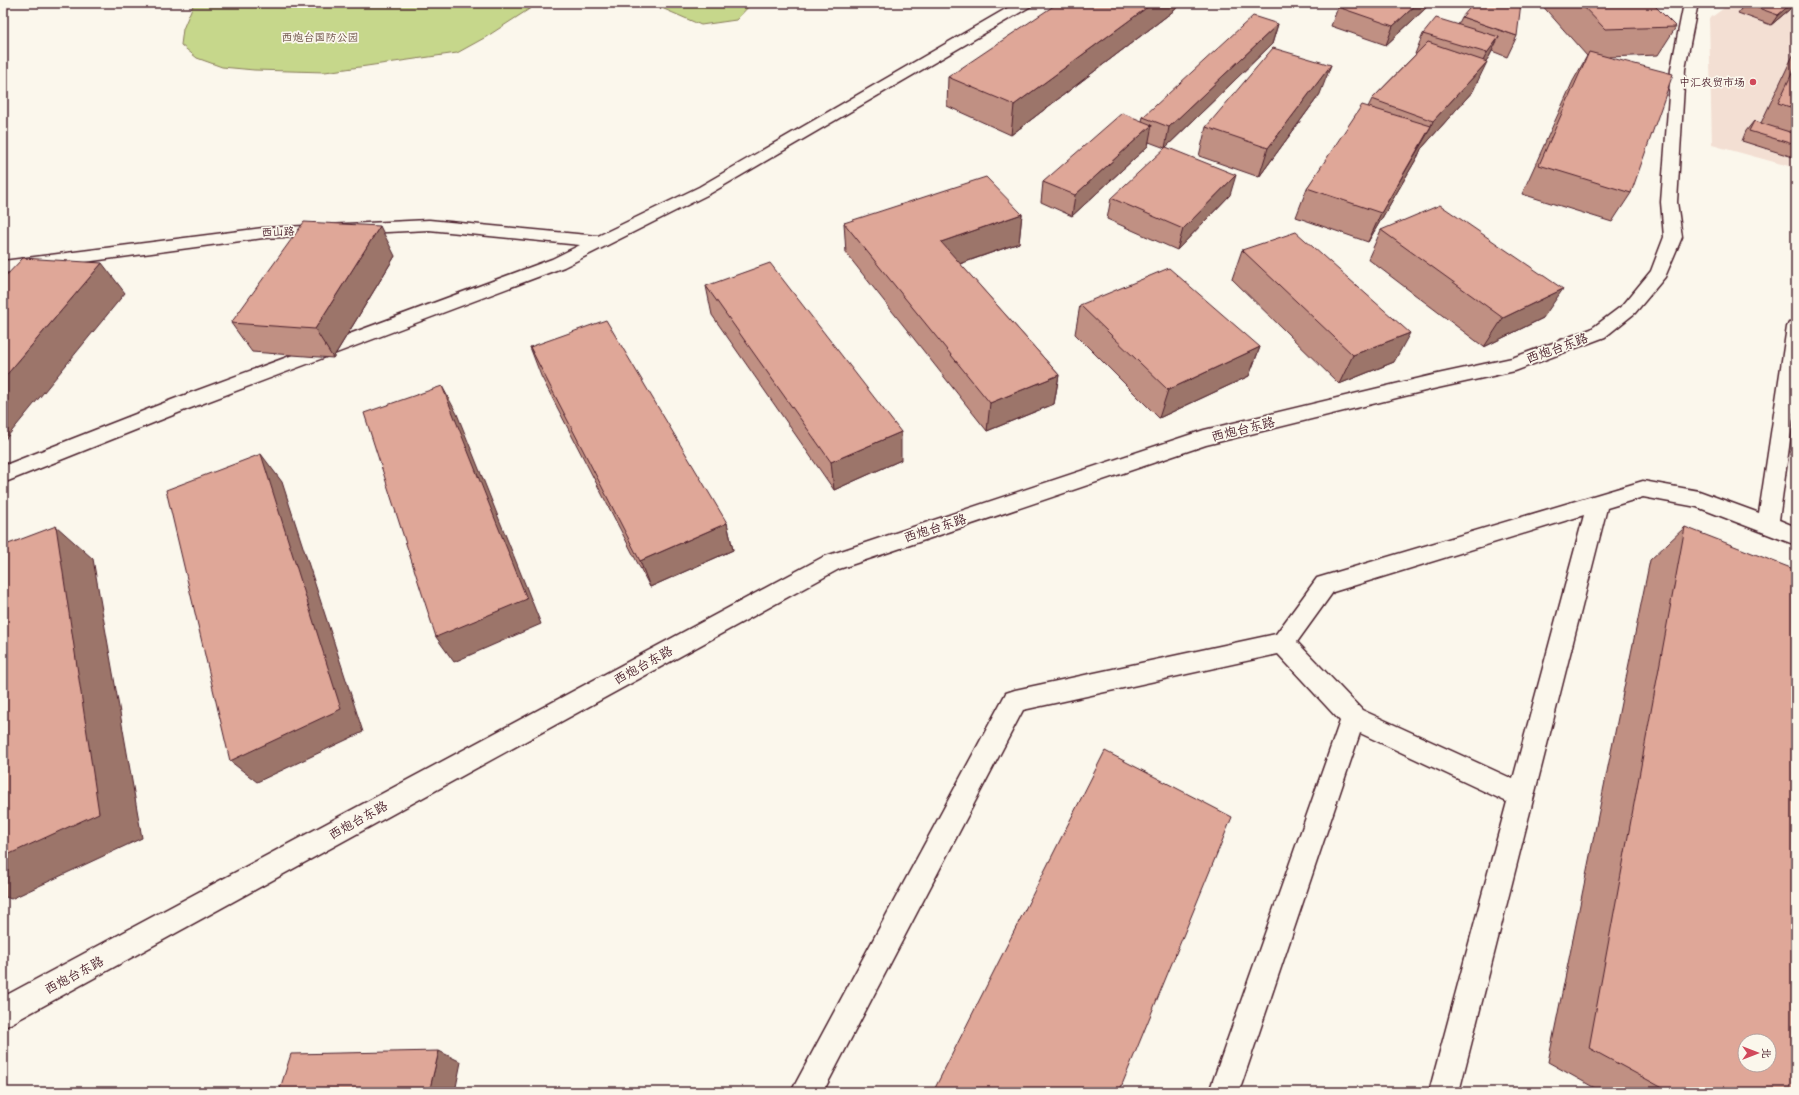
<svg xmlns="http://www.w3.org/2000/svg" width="1799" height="1095" font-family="'Comic Neue','LXGW WenKai TC',sans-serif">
<rect width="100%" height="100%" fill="#fbf7ec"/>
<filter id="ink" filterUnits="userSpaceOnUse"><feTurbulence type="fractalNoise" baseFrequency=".025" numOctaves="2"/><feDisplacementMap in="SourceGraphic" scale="8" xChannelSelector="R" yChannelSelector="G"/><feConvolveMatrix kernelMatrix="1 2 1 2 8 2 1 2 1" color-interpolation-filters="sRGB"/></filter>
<g filter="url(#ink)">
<polygon fill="#f3dfd3" points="1731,3 1796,3 1796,168 1712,145 1709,19"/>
<g fill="#c6d78b" stroke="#887b5b">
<polygon points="194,3 540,3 534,6 486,37 457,53 325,72 254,70 222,67 197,58 181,45 183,29"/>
<polygon points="650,3 752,3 736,20 701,25"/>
</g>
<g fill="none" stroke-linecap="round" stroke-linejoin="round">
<defs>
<path id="service" d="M1796 321V396L1779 520 1796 527V545L1697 507 1643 497 1607 508 1459 1092H1429L1507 802 1360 733 1239 1092H1209L1340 721 1278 654 1023 710 823 1092H791L1006 693 1015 690 1276 634 1317 578 1643 481 1699 491 1759 513 1787 327 1789 323ZM1584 515 1513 779 1362 710 1297 642 1333 592Z"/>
<g id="minor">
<polygon points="1016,3 1033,3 1031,6 711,193 564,267 188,409 3,483 3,466 174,399 552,259 580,245 429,230 263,238 3,273 3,261 263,228 429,220 598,236 699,187"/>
<polygon points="1684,3 1698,3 1685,69 1677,202 1682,237 1665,277 1635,313 1605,337 1515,371 1433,389 1206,445 839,569 3,1028 3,997 823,557 1204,430 1433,375 1512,358 1591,329 1623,305 1651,271 1664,237 1661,202 1671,69"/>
</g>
</defs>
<use href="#service" stroke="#4a1f2b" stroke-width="3"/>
<use href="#minor" stroke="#4a1f2b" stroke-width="3"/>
<use href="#service" fill="#fbf7ec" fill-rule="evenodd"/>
<use href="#minor" fill="#fbf7ec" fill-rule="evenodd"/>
</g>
<g fill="#c09083" stroke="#4a1f2b">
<polygon points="1342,3 1428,3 1427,7 1386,45 1331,26 1338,7"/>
<polygon points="1540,3 1652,3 1676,27 1658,55 1609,57 1631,193 1612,222 1522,194 1573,81 1587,56"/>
<polygon points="1745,3 1790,9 1771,25 1738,13"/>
<polygon points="1176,9 1011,135 947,106 948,77"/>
<polygon points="1462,17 1517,36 1507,57 1492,51 1489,57 1485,62 1473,91 1421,149 1418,156 1368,242 1296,217 1307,188 1368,107 1372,99 1416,54 1415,54 1423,34 1458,25"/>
<polygon points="1278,24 1272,44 1165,148 1149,142 1148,146 1072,216 1041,202 1043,182 1142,121 1143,117"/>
<polygon points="1796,49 1796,158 1742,141 1746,131 1754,121 1761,123"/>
<polygon points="1320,94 1259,177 1199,156 1206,127"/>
<polygon points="1230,195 1177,250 1107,219 1111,198"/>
<polygon points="1022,214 1019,243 960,264 1059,375 1054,404 987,431 846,253 844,223"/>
<polygon points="1381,230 1543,318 1484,347 1368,259"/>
<polygon points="1242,250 1394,362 1339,384 1232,279"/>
<polygon points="395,256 333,358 252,352 231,323"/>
<polygon points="706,286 901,460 834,490 712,315"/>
<polygon points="1080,305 1260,347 1249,376 1159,418 1075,334"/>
<polygon points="530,347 727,523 733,550 650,587 541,376"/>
<polygon points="1685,527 1796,1092 1602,1092 1548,1062 1650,560"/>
</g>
<g fill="#9c756a" stroke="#4a1f2b">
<polygon points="1153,3 1178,3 1176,9 1011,135 1014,105"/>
<polygon points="1418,3 1428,3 1427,7 1386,45 1393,26"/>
<polygon points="1792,3 1794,3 1790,9 1771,25 1778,15"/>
<polygon points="1278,24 1272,44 1165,148 1169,127"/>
<polygon points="1499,37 1489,57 1478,72 1487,62 1473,91 1421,149 1418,156 1368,242 1381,213 1429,131 1433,121 1477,73 1487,53"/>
<polygon points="1331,65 1320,94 1259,177 1268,148"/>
<polygon points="1152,125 1148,146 1072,216 1075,195"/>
<polygon points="1236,175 1230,195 1177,250 1183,229"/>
<polygon points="1022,214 1019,243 939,271 941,242"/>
<polygon points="380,226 395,256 333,358 315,329"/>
<polygon points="102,263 125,293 3,442 3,379"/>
<polygon points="1563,289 1543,318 1484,347 1503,318"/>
<polygon points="1410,333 1394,362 1339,384 1353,355"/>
<polygon points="1260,347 1249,376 1159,418 1168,390"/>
<polygon points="1059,375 1054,404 987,431 990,403"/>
<polygon points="442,386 457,414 541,624 454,662 436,637"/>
<polygon points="901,432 901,460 834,490 831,462"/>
<polygon points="261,454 282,482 363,732 257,782 230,761"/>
<polygon points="727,523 733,550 650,587 640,561"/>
<polygon points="56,526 93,559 142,838 11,899 3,896 3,857"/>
<polygon points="439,1051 461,1062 455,1092 429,1092"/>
</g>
<g fill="#dfa798" stroke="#4a1f2b" fill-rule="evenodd">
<polygon points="1058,3 1153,3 1014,105 948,77"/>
<polygon points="1342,3 1418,3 1393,26 1338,7"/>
<polygon points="1474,3 1521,3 1517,36 1462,17"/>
<polygon points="1580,3 1652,3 1676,27 1605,29"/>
<polygon points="1744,3 1792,3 1778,15"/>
<polygon points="1253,16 1278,24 1169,127 1143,117"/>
<polygon points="1436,18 1499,37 1487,53 1423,34"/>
<polygon points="1428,42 1487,62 1433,121 1372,99"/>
<polygon points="1273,48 1331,65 1268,148 1206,127"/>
<polygon points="1589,52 1673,74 1631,193 1539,165"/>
<polygon points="1796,65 1796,109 1778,103"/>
<polygon points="1362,105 1431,126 1381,213 1307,188"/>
<polygon points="1122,113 1152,125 1075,195 1043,182"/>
<polygon points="1754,121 1796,134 1796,145 1749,131"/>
<polygon points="1166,147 1236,175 1183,229 1111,198"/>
<polygon points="986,177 1022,214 941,242 1059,375 990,403 844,223"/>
<polygon points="1440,205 1563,289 1503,318 1381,230"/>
<polygon points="304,222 380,226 315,329 231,323"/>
<polygon points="1296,232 1410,333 1353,355 1242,250"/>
<polygon points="23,258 102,263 3,379 3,279"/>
<polygon points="770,263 901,432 831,462 706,286"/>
<polygon points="1169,268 1260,347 1168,390 1080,305"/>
<polygon points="606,320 727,523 640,561 530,347"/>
<polygon points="442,386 527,599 436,637 364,413"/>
<polygon points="261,454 341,709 230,761 166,490"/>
<polygon points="56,526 99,813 3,857 3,546"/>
<path d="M1685 527 1796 570V1092H1670L1589 1048ZM1745 1041H1769V1065H1745Z"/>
<polygon points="1105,751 1232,817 1119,1092 933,1092"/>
<polygon points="439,1051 429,1092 279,1092 291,1054"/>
</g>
</g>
<circle fill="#d1495b" stroke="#fbf7ec" stroke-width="1.5" cx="1753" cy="82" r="4"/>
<g text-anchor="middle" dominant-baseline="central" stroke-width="3.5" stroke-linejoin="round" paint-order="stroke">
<g font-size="11" fill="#694d43" stroke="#fbf7ec">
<text x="320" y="37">西炮台国防公园</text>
</g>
<g font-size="11" fill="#4a1f2b" stroke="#fbf7ec" text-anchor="end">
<text x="1745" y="82">中汇农贸市场</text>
</g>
<g font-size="11" fill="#4a1f2b" stroke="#fbf7ec">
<text transform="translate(278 232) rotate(-3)">西山路</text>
</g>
<g font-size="13" fill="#4a1f2b" stroke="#fbf7ec">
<text transform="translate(1557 348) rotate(-20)">西炮台东路</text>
<text transform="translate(1243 429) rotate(-14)">西炮台东路</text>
<text transform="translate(935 528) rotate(-18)">西炮台东路</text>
<text transform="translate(643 665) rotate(-29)">西炮台东路</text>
<text transform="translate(358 820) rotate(-29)">西炮台东路</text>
<text transform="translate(74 975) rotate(-28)">西炮台东路</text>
</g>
</g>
<rect width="1799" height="1095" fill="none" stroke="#fbf7ec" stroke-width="16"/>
<rect x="8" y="8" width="1783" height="1079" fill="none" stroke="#4a1f2b" stroke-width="1.5" filter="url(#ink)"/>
<g transform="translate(1757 1053) rotate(90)"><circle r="19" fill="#fbf7ec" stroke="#b4a19f"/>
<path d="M0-3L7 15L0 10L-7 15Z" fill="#d1495b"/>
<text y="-6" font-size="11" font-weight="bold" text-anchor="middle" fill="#4a1f2b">北</text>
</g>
</svg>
